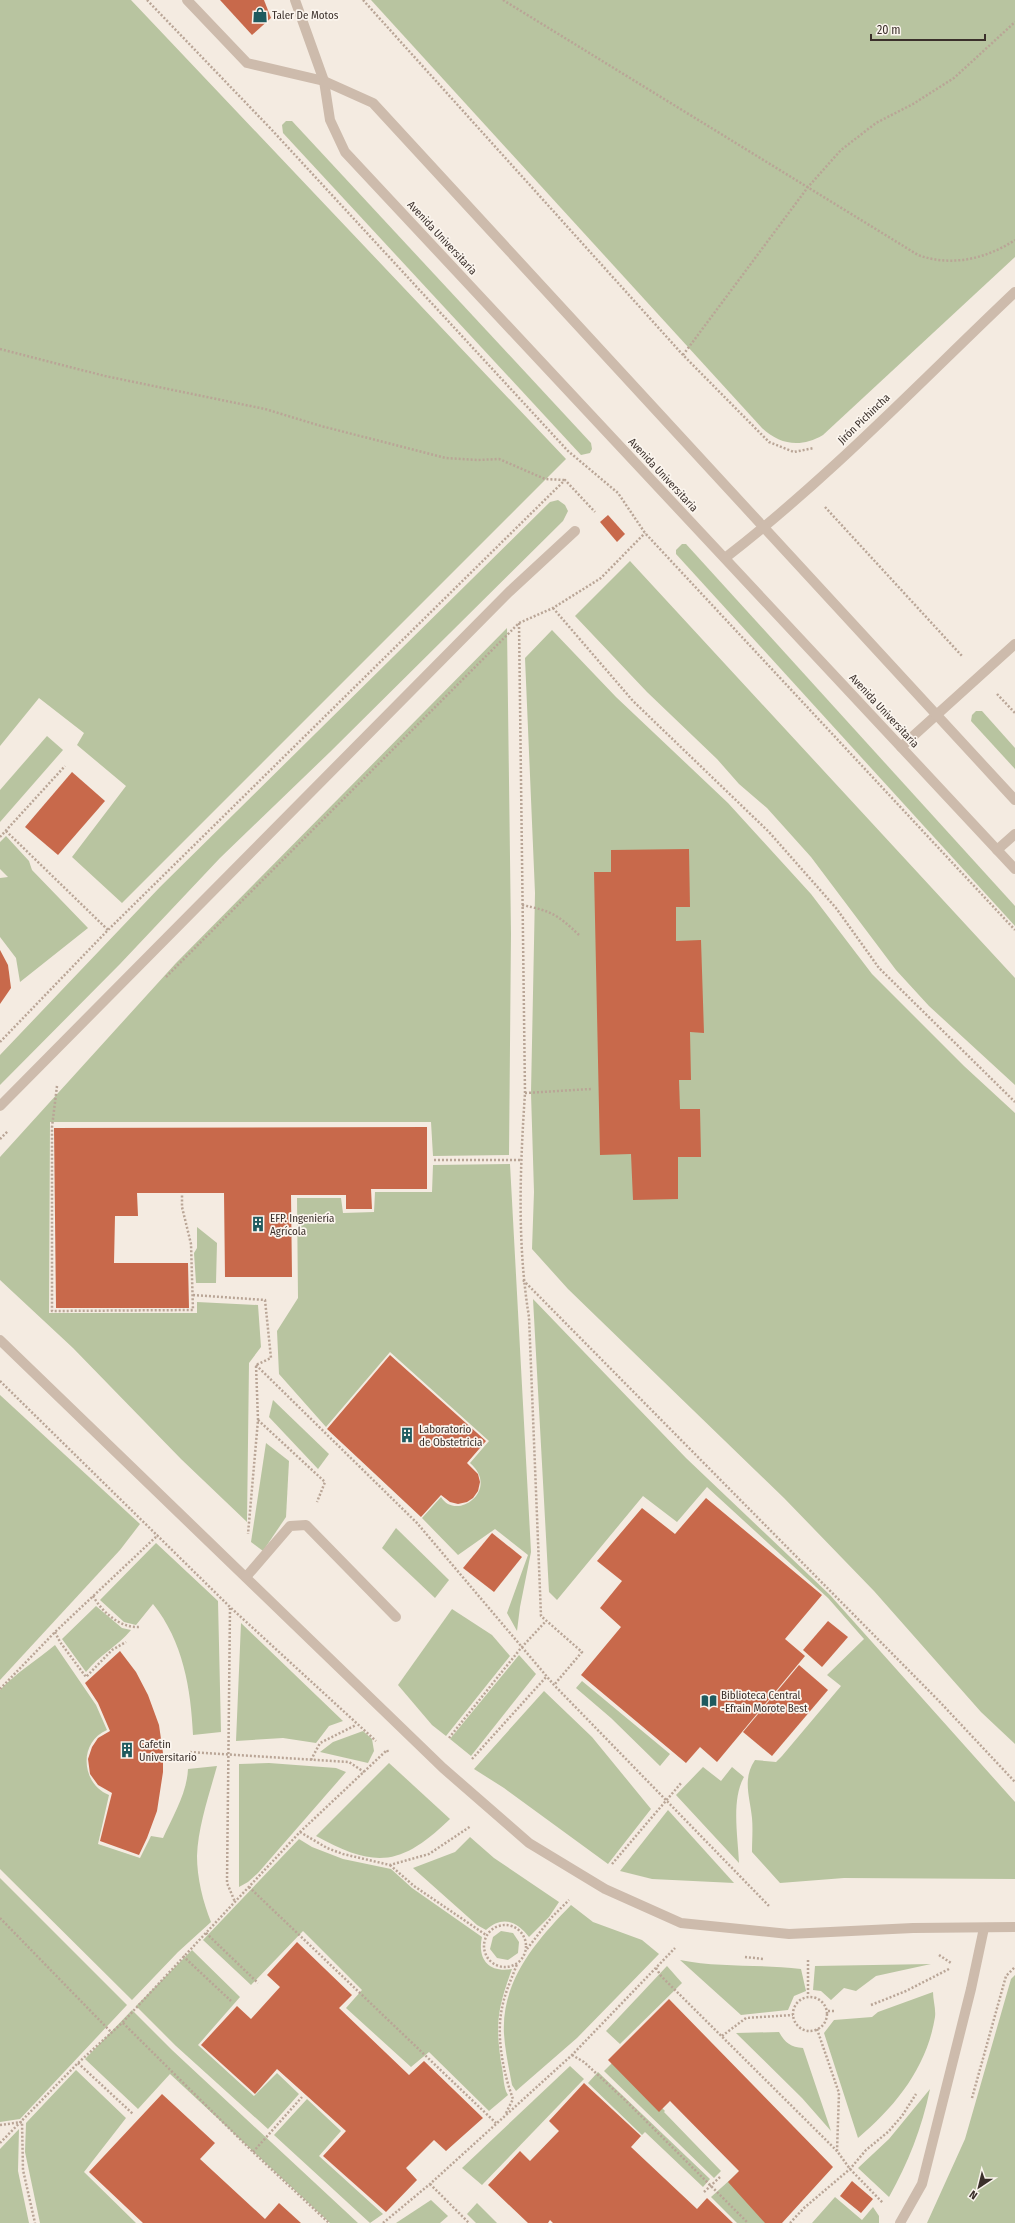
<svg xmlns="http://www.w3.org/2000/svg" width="1015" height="2223" font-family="'Fira Sans Condensed',sans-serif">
<rect width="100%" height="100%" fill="#f4ebe1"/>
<g fill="#b8c4a0">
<polygon points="0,0 131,0 566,459 122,903 72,857 126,786 77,745 84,733 39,698 0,746"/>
<path d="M371 0H1015V257L823 435C801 448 780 445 762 428Z"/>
<polygon points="286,121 292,121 591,443 592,449 590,453 581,455 283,133 282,125"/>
<polygon points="558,500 565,505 568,511 563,521 330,752 220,858 120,964 0,1085 0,1055 160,887 550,502"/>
<polygon points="682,544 686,544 1015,906 1015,926 676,554 676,550"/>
<polygon points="630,561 1015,978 1015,1085 929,1006 896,970 811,857 767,808 739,784 717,759 647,692 575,616"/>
<polygon points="507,628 511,934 509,1155 433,1156 431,1122 50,1122 49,1313 197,1313 197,1302 258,1305 261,1347 249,1363 247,1522 181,1459 73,1348 0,1280 0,1157 176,963"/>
<polygon points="552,630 616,697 728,803 811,894 872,974 964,1066 1015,1113 1015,1744 981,1712 874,1591 784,1498 568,1289 532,1249 534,1192 531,1093 535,893 525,658"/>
<polygon points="976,711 982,711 1015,748 1015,769 971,721 972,715"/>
<polygon points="47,736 63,750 0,822 0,790"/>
<polygon points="6,836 29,861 32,870 88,928 20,982 16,958 0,937 0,878 8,877 0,869 0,842"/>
<path d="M510 1164 531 1552 520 1607 517 1631 507 1613 528 1555 495 1529 458 1555 422 1518 441 1497C456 1522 501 1490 470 1463L489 1441 390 1352 326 1427 279 1374 277 1331 298 1298 297 1198H341L343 1213 374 1212 375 1192H432L433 1165Z"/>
<polygon points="197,1227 217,1243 216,1283 196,1283 194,1253 197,1248"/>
<path d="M533 1299 686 1458 830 1595 1015 1802V1879L844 1878 780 1883 752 1852C752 1841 753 1829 752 1818 750 1797 742 1779 755 1760L776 1762 782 1756 841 1686 827 1675 864 1639 828 1598 707 1487 677 1522 643 1496 557 1600 549 1592Z"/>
<polygon points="0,1395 140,1524 120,1550 0,1680"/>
<polygon points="273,1400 329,1454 318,1469 269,1417"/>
<polygon points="266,1443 289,1461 286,1517 263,1551 251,1542"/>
<polygon points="396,1528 449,1580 435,1598 382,1548"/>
<path d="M156 1543 218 1601 221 1732 193 1735C191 1689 183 1641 153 1604L136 1625 124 1622 100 1600Z"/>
<path d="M96 1606 122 1628 131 1630C118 1646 99 1655 86 1672L62 1639Z"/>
<polygon points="452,1609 492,1635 510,1656 446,1736 432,1725 398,1685"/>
<polygon points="241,1623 343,1721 329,1726 316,1743 283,1738 236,1741"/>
<path d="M55 1645 96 1705 107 1730C78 1742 81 1784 109 1795L98 1844 140 1858 151 1836 163 1838C173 1816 187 1793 188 1769L217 1766C209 1795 198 1827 197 1856 197 1878 203 1902 211 1922L178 1952 132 2000 0 1869V1690C17 1672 36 1661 55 1645Z"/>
<polygon points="519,1655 536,1674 471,1756 450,1739"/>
<polygon points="582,1681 670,1754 660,1766 611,1718 576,1688"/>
<polygon points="544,1691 592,1737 651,1809 608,1864 504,1788 474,1769"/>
<polygon points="363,1731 372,1739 374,1751 368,1763 320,1752 333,1742"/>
<polygon points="269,1763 336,1768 346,1772 258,1873 248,1882 239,1887 239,1764"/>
<path d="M389 1763 450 1819C401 1866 376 1869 316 1836Z"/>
<path d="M703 1767 721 1781 732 1767 744 1777C731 1800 738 1837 739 1863L676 1795Z"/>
<polygon points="668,1810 734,1883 652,1879 620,1871"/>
<path d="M470 1837 494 1858 559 1902 549 1917 529 1937C517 1921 502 1915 486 1930L477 1925 413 1868 455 1852Z"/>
<path d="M299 1839 312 1847 343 1859 391 1869 412 1888 482 1937C477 1959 489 1973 512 1969 497 2010 495 2025 502 2068 504 2077 503 2087 508 2095L489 2111 429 2052 411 2067 346 2008 362 1990 303 1931 251 1985 203 1940Z"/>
<polygon points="0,1878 127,2005 20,2119 0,2122"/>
<path d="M571 1905 593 1922 642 1940 659 1954 577 2038 516 2091 512 2085C509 2068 505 2051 504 2034 501 1981 536 1941 571 1905Z"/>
<polygon points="501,1931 513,1933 519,1942 518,1953 508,1960 497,1958 490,1949 493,1937"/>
<polygon points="192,1950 240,1997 198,2045 254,2096 277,2073 299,2094 268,2129 176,2046 136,2006"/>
<path d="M680 1960C719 1968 761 1964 801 1969L806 1991 794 1996 788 2010 741 2015Z"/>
<polygon points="931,1964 876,1976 856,1991 844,1988 831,2000 821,1991 813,1990 815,1966"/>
<polygon points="667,1966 682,1983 620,2044 606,2031"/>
<polygon points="1015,1975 1015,2223 927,2223 965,2139 1011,1979"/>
<path d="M933 1992C933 2000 936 2009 935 2017 927 2067 896 2106 858 2138L824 2033 834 2020 872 2017 878 2012Z"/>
<polygon points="132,2010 172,2050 358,2223 330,2223 170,2074 138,2109 85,2059"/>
<path d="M779 2032C785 2043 791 2047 803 2048L831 2131 802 2098 736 2033Z"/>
<polygon points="615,2060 665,2111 664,2112 721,2171 714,2178 604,2071"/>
<polygon points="570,2066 584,2079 482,2185 462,2168"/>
<polygon points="76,2070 126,2118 84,2172 136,2223 40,2223 25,2152 26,2123"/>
<polygon points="598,2072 710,2179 703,2187 645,2132 642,2135 588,2083"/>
<path d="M930 2089C922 2128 908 2163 889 2197L858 2168 889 2139Z"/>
<polygon points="307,2099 341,2131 319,2156 383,2214 370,2223 274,2135"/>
<polygon points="19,2129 18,2171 29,2223 0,2223 0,2149"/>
<polygon points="742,2169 778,2223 737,2223 711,2197"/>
<polygon points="835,2197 862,2220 873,2207 879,2216 879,2223 812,2223"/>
<polygon points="431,2200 448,2216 440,2223 396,2223"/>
<polygon points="477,2203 497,2223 476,2223 467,2214"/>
</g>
<g fill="#c8694b">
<polygon points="220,0 264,0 271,18 252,35"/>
<polygon points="608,515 625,534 617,542 600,522"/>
<polygon points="72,772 105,801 58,855 25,827"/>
<polygon points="689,849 690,907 676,907 676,941 701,940 704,1033 690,1032 691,1080 679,1080 680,1109 700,1109 701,1157 678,1157 678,1199 633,1200 631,1154 600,1155 594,872 611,872 611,850"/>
<polygon points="0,950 8,965 11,988 0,1004"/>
<polygon points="427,1127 427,1189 371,1189 372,1209 346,1209 346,1195 291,1195 292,1277 225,1277 224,1193 137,1193 138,1216 115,1216 114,1263 188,1263 189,1308 56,1308 54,1128"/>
<polygon points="390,1355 486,1441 467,1463 478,1474 480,1482 478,1491 473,1498 467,1502 458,1504 450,1502 441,1495 421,1517 327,1429"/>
<polygon points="706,1498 822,1595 785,1639 805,1656 717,1762 700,1747 686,1763 581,1675 621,1627 600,1608 622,1581 597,1561 642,1508 675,1534"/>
<polygon points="492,1533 522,1557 494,1592 463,1568"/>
<polygon points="828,1621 848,1637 822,1667 803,1650"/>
<polygon points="120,1651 136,1672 148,1695 159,1725 163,1753 163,1772 157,1811 147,1838 139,1855 100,1841 112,1793 98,1785 90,1774 88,1759 92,1747 98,1738 110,1731 98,1703 85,1683"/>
<polygon points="799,1665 828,1690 772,1756 743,1732"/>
<polygon points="297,1942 352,1995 339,2008 409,2075 424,2061 483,2118 446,2151 434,2140 406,2168 417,2180 386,2212 323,2156 346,2131 277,2069 255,2094 201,2045 237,2006 251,2019 280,1987 267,1975"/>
<polygon points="669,1999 833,2167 782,2223 765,2223 728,2182 739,2171 670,2101 659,2112 608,2060"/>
<polygon points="584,2083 641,2136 631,2147 697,2209 707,2198 733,2223 553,2223 550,2220 548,2223 528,2223 488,2185 520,2151 530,2161 559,2131 549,2121"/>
<polygon points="162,2094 215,2143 200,2159 265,2219 279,2203 301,2223 143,2223 89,2172"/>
<polygon points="852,2181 873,2199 861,2213 840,2196"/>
</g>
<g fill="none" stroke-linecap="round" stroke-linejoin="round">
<g stroke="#b9a596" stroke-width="2.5" stroke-dasharray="2 2" stroke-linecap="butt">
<polyline points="147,0 271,129 568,451 618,493 645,533 1015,930"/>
<polyline points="363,0 683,355 769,442 794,452 814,448"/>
<path d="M503 0 918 255C951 267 986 259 1015 240"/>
<polyline points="0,349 105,376 265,409 321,426 446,458 478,460 499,459 545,479 564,480"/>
<polyline points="683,355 808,187 841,150 876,123 913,104 954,78 1015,22"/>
<polyline points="825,507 962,656"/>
<polyline points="553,608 633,701 769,832 836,908 879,968 1015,1102"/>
<path d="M519 623 525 1093C520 1167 517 1244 529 1317L541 1616 582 1652 554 1685"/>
<polyline points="997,694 1015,713"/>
<polyline points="6,831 108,930"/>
<polyline points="0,837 65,766"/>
<path d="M522 905C551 911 557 914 579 935"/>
<polyline points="166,977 519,623 553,608 601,578 645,533"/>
<polyline points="0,1042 108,930 565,480 595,512"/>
<polyline points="57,1086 52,1127 52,1311 193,1310 191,1244 182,1207 182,1195"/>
<polyline points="525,1093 591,1089"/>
<polyline points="0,1139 8,1131"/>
<polyline points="434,1160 521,1160"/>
<polyline points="523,1280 938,1700 1015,1782"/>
<polyline points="193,1295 265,1300 271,1358 256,1365 258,1420 248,1534"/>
<polyline points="256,1365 417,1523 554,1685 769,1906"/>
<polyline points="0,1381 230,1607 376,1741"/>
<polyline points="258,1420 325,1482 317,1502"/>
<path d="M93 1596C102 1612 120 1628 139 1627"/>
<polyline points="230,1608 227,1883 235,1902"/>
<polyline points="55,1632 60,1642 86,1677 112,1650 126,1642"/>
<polyline points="0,1689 55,1632 158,1535"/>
<polyline points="449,1738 521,1648 546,1621"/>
<polyline points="190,1752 349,1762 364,1772"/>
<polyline points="472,1759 547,1676"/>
<polyline points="311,1760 320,1743 356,1725"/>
<polyline points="300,1832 327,1848 343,1854 390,1865 429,1854 471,1826"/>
<polyline points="612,1864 682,1782"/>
<polyline points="390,1865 414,1886 486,1935"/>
<polyline points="249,1887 496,2123"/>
<polyline points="0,1918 111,2032"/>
<circle cx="505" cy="1946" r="21"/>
<polyline points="206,1933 258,1983"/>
<polyline points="527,1949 551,1918 569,1900"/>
<polyline points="939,1955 951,1963"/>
<polyline points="183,1956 231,2001"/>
<polyline points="745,1957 764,1959"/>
<polyline points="808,1960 808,1996"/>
<polyline points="656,1968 661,1976 837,2151"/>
<circle cx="810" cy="2014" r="17"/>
<polyline points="871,2005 906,1991 949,1969"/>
<polyline points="828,2011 834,2011"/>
<polyline points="123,2023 253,2152 329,2223"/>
<polyline points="817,2029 839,2093 837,2151 850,2169 883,2203"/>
<polyline points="722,2036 746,2018 793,2015"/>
<polyline points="572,2055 584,2062 626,2101 748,2223"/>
<polyline points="78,2063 133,2114"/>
<polyline points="972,2098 1006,1976 1015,1967"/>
<path d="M506 2113 513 2099C503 2072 496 2036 502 2008 505 1992 512 1978 517 1964"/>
<polyline points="0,2125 22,2122 23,2170 35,2223"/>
<polyline points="0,2143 78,2063 122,2023 300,1832 387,1750 388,1752"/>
<polyline points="253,2152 302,2097"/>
<polyline points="430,2184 469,2223"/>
<polyline points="704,2192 720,2177"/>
<polyline points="383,2223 430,2184 572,2055 675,1948"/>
<polyline points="790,2223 804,2208 850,2169 866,2150 888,2132 902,2116 916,2094"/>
</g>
<g stroke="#cdbbac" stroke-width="10">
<polyline points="901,747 1015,644"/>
<polyline points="0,1106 509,592 575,531"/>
<polyline points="0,1340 443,1768 529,1843 605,1889 681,1923 789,1934 913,1928 1015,1927"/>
<polyline points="246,1577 290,1526 306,1525 396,1617"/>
<polyline points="900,2223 922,2184 971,1989 984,1928"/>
</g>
<g stroke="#cdbbac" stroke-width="10">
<polyline points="187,0 247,63 324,81"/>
<path d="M725 558C829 478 920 382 1015 292"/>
</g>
<g stroke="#cdbbac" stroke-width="10">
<polyline points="295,0 324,81 330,120 345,152 1015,869"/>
<polyline points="324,81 373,103 1015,800"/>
<polyline points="997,850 1015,834"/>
</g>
</g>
<defs>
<symbol id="shop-bare" viewBox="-9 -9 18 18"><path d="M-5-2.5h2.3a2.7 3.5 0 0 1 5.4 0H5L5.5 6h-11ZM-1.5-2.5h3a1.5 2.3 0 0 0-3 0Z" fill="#1f5a5e" stroke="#fbf5ee" stroke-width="2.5" paint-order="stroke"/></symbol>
<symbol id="building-bare" viewBox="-9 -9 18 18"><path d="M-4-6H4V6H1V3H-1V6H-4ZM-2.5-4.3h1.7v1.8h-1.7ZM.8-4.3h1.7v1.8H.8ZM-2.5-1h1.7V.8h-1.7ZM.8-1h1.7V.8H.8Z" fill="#1f5a5e" stroke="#fbf5ee" stroke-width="2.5" paint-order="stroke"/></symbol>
<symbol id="library-bare" viewBox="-9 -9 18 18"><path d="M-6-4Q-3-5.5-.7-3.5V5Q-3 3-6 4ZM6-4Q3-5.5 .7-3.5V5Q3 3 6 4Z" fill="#1f5a5e" stroke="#fbf5ee" stroke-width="2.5" paint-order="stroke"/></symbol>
</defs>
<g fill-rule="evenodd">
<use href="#shop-bare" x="249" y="4" width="22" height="22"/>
<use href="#building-bare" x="247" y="1213" width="22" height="22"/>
<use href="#building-bare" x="396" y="1424" width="22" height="22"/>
<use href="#library-bare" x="698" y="1690" width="22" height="22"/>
<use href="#building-bare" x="116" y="1739" width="22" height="22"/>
</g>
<g text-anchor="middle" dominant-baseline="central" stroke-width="3.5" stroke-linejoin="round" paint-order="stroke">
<g font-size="11" fill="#3b302b" stroke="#fbf5ee" text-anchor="start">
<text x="272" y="15">Taler De Motos</text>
<text x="270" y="1218">EFP. Ingeniería<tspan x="270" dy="13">Agrícola</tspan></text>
<text x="419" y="1429">Laboratorio<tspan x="419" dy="13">de Obstetricia</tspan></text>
<text x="721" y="1695">Biblioteca Central<tspan x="721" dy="13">-Efrain Morote Best</tspan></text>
<text x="139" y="1744">Cafetin<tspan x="139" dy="13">Universitario</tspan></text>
</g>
<g font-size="11" fill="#3b302b" stroke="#fbf5ee">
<text transform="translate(442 238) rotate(47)">Avenida Universitaria</text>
<text transform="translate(864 419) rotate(-44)">Jirón Pichincha</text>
<text transform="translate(663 475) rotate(47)">Avenida Universitaria</text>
<text transform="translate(884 711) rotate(47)">Avenida Universitaria</text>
</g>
</g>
<g transform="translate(979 2187) rotate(215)" stroke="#fbf5ee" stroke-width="3" paint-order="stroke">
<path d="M0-3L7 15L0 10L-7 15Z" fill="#3b302b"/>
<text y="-6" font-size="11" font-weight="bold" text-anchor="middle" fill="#3b302b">N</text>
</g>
<path d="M871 34v6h114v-6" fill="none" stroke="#3b302b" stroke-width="2"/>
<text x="877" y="34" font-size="12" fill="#3b302b" stroke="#fbf5ee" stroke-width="3" paint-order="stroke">20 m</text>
</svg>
